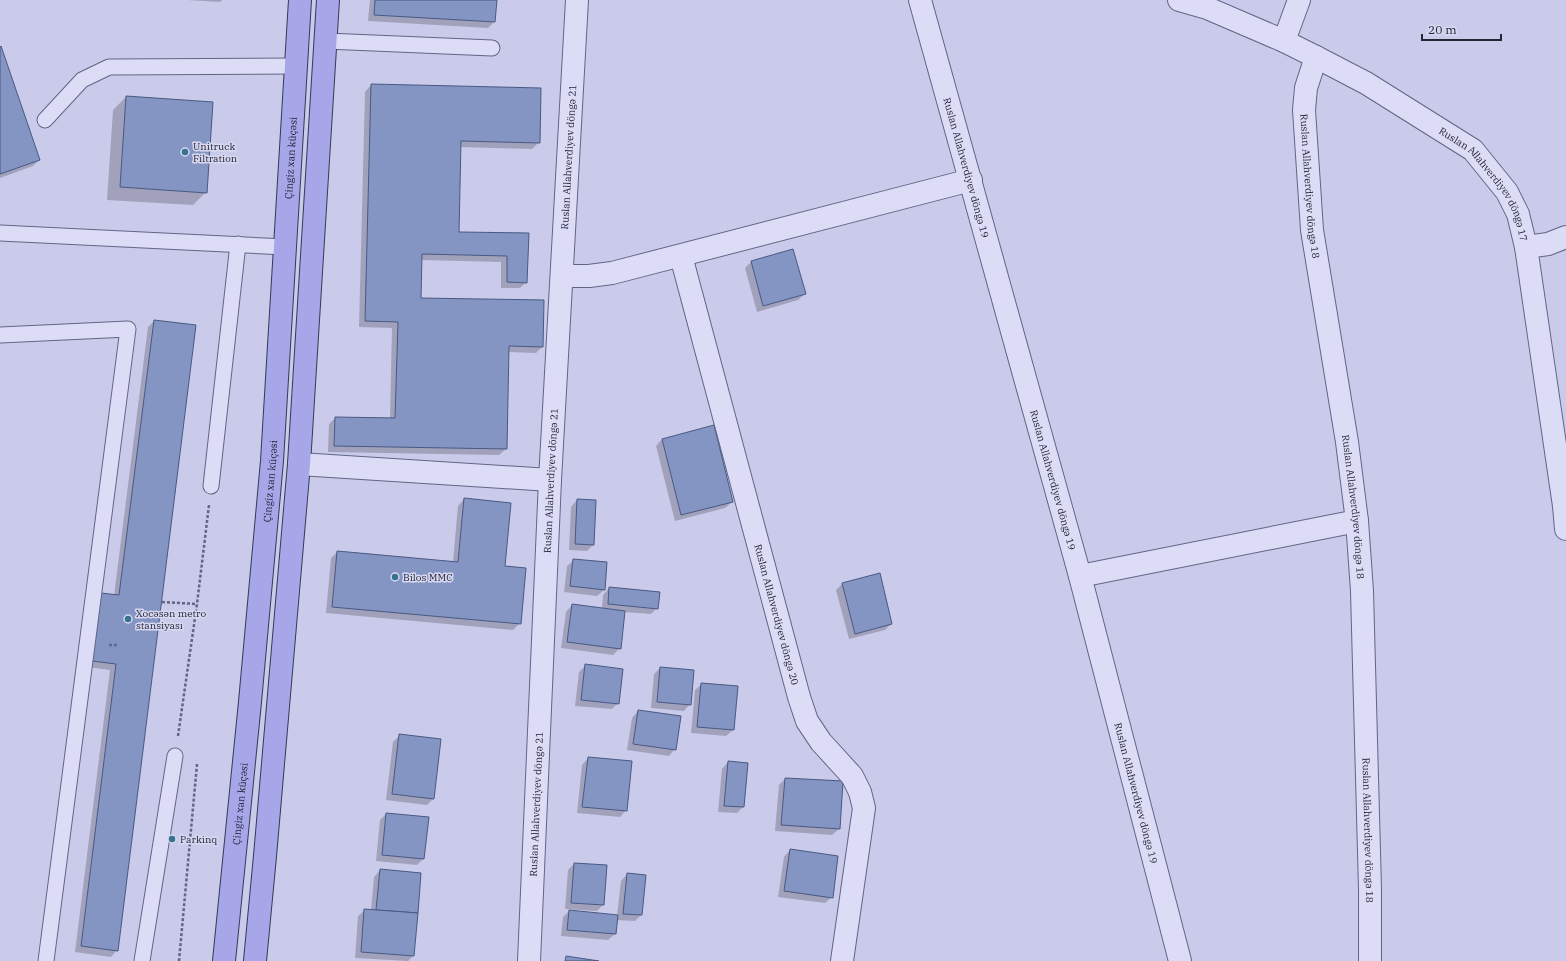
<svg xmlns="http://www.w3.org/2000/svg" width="1566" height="961" font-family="'IBM Plex Serif',serif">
<rect width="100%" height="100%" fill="#cacaea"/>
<g fill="#0003">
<polygon points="187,0 222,0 220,2"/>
<polygon points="370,0 496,0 494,22 488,28 368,21"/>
<polygon points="0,48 39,160 33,166 0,178"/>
<polygon points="371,85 539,142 532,149 460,147 458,233 528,234 526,282 520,288 501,288 501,262 421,260 420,299 542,347 536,353 508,352 506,449 499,455 328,452 329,424 335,418 390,419 392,328 359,327 365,92"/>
<polygon points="126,97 206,192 193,205 107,200 113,110"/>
<polygon points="792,250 805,294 798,300 757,312 745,268 751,262"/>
<polygon points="154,321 117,950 111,957 75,952 110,670 87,667 114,596 148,327"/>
<polygon points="662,439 732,502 725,508 675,521 656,446"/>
<polygon points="464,499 504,567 520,623 513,630 326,613 331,558 337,552 453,562 458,506"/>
<polygon points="577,500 593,545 587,551 569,550 571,507"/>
<polygon points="574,560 604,590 597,596 564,592 567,566"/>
<polygon points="842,584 891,624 885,630 849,639 836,590"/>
<polygon points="609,588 657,608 651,614 624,612 620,648 613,655 561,648 566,612 572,605 602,609 603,595"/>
<polygon points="585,666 618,703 612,709 575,706 579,672"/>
<polygon points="660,668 693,671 690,704 684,711 651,708 654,674"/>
<polygon points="702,684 733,730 726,736 691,733 695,690"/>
<polygon points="638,711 675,749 669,756 627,750 632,718"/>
<polygon points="400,735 440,740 433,799 427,805 386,800 393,742"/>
<polygon points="588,758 626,810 620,817 577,813 582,765"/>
<polygon points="728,762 747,764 743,807 737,813 718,812 722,769"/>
<polygon points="785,779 839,829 832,835 775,831 779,785"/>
<polygon points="386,814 428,818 423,859 417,865 376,861 380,820"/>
<polygon points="790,850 832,897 825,903 778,897 784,857"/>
<polygon points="574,864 604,904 597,911 565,909 568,870"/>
<polygon points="380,870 413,956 408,961 355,958 358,916 365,910 371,910 374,877"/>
<polygon points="627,874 641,915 635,921 616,920 615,934 608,940 561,936 563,917 569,911 617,916 621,881"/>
</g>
<g fill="#8495c4" stroke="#485982">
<polygon points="375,0 497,0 495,22 374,15"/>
<polygon points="1,46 40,160 0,174 0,47"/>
<polygon points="371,84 541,88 540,143 461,141 459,232 529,233 527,283 507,282 507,256 422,254 421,298 544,300 543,347 509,346 507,449 334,446 335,417 395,418 398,322 365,321"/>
<polygon points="126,96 213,102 207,193 120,187"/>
<polygon points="793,249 806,294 763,306 751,261"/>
<polygon points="154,320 196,325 118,951 81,946 116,664 92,661 101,593 119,595"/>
<polygon points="714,425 733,502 681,515 662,439"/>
<polygon points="464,498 511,503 505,566 526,568 521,624 332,607 337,551 458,562"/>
<polygon points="577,499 596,500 594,545 575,544"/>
<polygon points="573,559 607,562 605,590 570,586"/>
<polygon points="880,573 892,624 855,634 842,583"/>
<polygon points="609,587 660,592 658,609 608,604"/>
<polygon points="572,604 625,611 621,649 567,642"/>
<polygon points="585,664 623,669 619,704 581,700"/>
<polygon points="660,667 694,670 691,705 657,702"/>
<polygon points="701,683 738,686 734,730 697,727"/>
<polygon points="638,710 681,716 676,750 633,744"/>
<polygon points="399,734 441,739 434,799 392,794"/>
<polygon points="588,757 632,761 627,811 582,807"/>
<polygon points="728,761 748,763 744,807 724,806"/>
<polygon points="785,778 843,781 840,829 781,825"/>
<polygon points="386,813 429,817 424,859 382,855"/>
<polygon points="790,849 838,856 833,898 784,891"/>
<polygon points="574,863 607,865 604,905 571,903"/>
<polygon points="380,869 421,873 418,913 376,910"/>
<polygon points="627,873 646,875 642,915 623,914"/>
<polygon points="364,909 418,913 414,956 361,952"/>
<polygon points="569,910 618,915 616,934 567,930"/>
<polygon points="566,956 599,961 565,961"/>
</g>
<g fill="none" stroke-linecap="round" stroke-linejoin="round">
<defs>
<g id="service">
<polyline points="326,41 492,48"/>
<polyline points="45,120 82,80 109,67 296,66"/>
<polyline points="0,233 285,247"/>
<polyline points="0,335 128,329 46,961"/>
<polyline points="211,486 238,244"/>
<polyline points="142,961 175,756"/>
</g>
<g id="minor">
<path id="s1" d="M920 0 1080 576 1180 961"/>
<path id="s2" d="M1179 0 1207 8 1284 41 1316 57 1366 83 1473 150 1507 192 1518 214 1526 247 1564 506 1566 529"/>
<polyline points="1284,41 1299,0"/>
<path id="s3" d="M1316 57 1306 88 1304 110 1312 230 1347 442 1357 521 1362 591 1370 889V961"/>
<polyline points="1526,247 1548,244 1566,237"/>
<path id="s4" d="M681 256 799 697 807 721 821 742 852 776 860 792 864 808 842 961"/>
<polyline points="563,276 589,276 612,273 971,180"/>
<polyline points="299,464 550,480"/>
<polyline points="1080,576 1357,521"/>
<path id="s5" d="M529 961 550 480 577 0"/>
</g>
<g id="primary">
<path id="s6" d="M224 961 250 702 272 461 300 0"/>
<polyline points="255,961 265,856 299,464 328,0"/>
</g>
</defs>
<use href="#service" stroke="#606685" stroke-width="17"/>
<use href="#minor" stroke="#606685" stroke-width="24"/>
<use href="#primary" stroke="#333b53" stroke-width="24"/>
<g stroke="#606685" stroke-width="2.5" stroke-dasharray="3 2" stroke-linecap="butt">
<polyline points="162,602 197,604"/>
<polyline points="109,645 117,645"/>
<polyline points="178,736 197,604 209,505"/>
<polyline points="179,961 197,764"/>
</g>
<use href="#service" stroke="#dddcf6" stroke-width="15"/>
<use href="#minor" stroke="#dddcf6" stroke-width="22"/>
<use href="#primary" stroke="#a6a6e9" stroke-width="22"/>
</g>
<g fill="#36738e" stroke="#d9d8f2" stroke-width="1.5">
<circle cx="185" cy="152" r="4"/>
<circle cx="395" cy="577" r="4"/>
<circle cx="128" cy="619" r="4"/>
<circle cx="172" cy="839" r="4"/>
</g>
<g text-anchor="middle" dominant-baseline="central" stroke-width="3" stroke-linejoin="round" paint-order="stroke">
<g font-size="10" fill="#222637" stroke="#d9d8f2" text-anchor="start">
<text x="193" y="146">Unitruck<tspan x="193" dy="12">Filtration</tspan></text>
<text x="403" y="577">Bilos MMC</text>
<text x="136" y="613">Xocəsən metro<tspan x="136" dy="12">stansiyası</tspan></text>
<text x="180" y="839">Parkinq</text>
</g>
<g font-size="10" fill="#222637" stroke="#d9d8f2">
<text stroke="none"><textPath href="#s5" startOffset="805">Ruslan Allahverdiyev döngə 21</textPath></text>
<text stroke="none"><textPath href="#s6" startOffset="806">Çingiz xan küçəsi</textPath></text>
<text stroke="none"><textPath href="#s1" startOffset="174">Ruslan Allahverdiyev döngə 19</textPath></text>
<text stroke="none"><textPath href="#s3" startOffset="131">Ruslan Allahverdiyev döngə 18</textPath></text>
<text stroke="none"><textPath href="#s2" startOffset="365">Ruslan Allahverdiyev döngə 17</textPath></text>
<text stroke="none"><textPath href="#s5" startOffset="481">Ruslan Allahverdiyev döngə 21</textPath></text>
<text stroke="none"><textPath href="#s1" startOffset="498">Ruslan Allahverdiyev döngə 19</textPath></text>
<text stroke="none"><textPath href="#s6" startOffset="482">Çingiz xan küçəsi</textPath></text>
<text stroke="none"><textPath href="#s3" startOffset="455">Ruslan Allahverdiyev döngə 18</textPath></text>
<text stroke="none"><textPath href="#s4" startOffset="371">Ruslan Allahverdiyev döngə 20</textPath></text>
<text stroke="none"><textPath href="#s1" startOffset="822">Ruslan Allahverdiyev döngə 19</textPath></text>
<text stroke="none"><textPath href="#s6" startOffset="158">Çingiz xan küçəsi</textPath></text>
<text stroke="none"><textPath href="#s5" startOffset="157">Ruslan Allahverdiyev döngə 21</textPath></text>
<text stroke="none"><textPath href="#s3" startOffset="779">Ruslan Allahverdiyev döngə 18</textPath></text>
</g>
</g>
<path d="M1422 34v6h79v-6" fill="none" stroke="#222637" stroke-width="2"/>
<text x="1428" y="34" font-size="12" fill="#222637" stroke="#d9d8f2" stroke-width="3" paint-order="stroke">20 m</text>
</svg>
